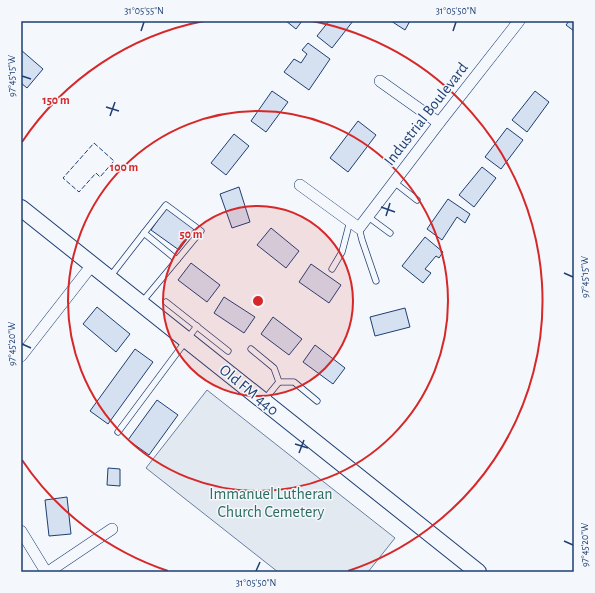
<svg xmlns="http://www.w3.org/2000/svg" width="595" height="593" font-family="'Alegreya Sans',sans-serif">
<rect width="100%" height="100%" fill="#f4f7fb"/>
<polygon fill="#e3e9f0" stroke="#687fa3" points="207,390 395,538 368,572 278,572 146,468"/>
<g fill="#d5e0f0" stroke="#1d3f73">
<polygon points="286,21 302,21 296,29"/>
<polygon points="329,21 353,21 332,48 317,36"/>
<polygon points="391,21 410,21 405,30"/>
<polygon points="569,21 574,21 574,31 566,25"/>
<polygon points="308,43 330,59 309,90 284,72 294,59 301,63 307,54 302,50"/>
<polygon points="21,50 43,69 27,88 21,83"/>
<polygon points="272,91 288,102 266,132 251,121"/>
<polygon points="535,91 549,102 527,132 512,120"/>
<polygon points="358,121 376,135 348,172 330,158"/>
<polygon points="507,128 523,140 501,169 485,157"/>
<polygon points="234,134 249,146 226,175 211,163"/>
<polygon points="482,167 496,178 474,207 459,195"/>
<polygon points="239,187 250,222 232,228 220,194"/>
<polygon points="448,199 470,214 465,223 457,217 442,240 427,229"/>
<polygon points="166,208 195,228 179,250 151,230"/>
<polygon points="271,228 299,251 286,268 257,245"/>
<polygon points="425,237 443,252 439,258 436,256 425,269 431,273 423,283 402,266"/>
<polygon points="191,263 220,285 207,302 178,280"/>
<polygon points="311,264 341,285 329,303 299,282"/>
<polygon points="224,297 255,317 244,333 214,313"/>
<polygon points="97,307 130,334 116,352 83,324"/>
<polygon points="405,308 410,327 375,336 370,317"/>
<polygon points="273,317 302,339 289,355 261,334"/>
<polygon points="315,345 345,368 333,384 303,362"/>
<polygon points="135,349 153,362 108,424 90,411"/>
<polygon points="157,400 178,415 149,455 128,440"/>
<polygon points="108,468 120,469 120,486 107,485"/>
<polygon points="67,497 71,534 49,536 45,500"/>
</g>
<g fill="none" stroke-linecap="round" stroke-linejoin="round">
<defs>
<g id="lane">
<polyline points="394,182 417,200"/>
<polyline points="367,216 390,233"/>
<polyline points="359,228 362,240 376,281"/>
<polyline points="144,233 166,205 201,231 177,260"/>
<polyline points="332,269 342,252 350,221"/>
<polyline points="109,278 144,233 177,260 142,302"/>
<polyline points="166,302 228,351"/>
<polyline points="251,349 274,368 279,382 265,399"/>
<polyline points="279,382 294,382 317,401"/>
<polyline points="118,432 197,326"/>
</g>
<g id="street">
<polyline points="380,81 439,123"/>
<polyline points="300,185 359,228 439,123 519,21"/>
<polyline points="21,356 92,265"/>
<polyline points="21,531 46,572"/>
<polyline points="48,572 112,529"/>
</g>
<polyline id="secondary" points="21,208 478,572"/>
</defs>
<use href="#lane" stroke="#1d3f73" stroke-width="7"/>
<use href="#street" stroke="#1d3f73" stroke-width="12"/>
<use href="#secondary" stroke="#1d3f73" stroke-width="18"/>
<use href="#lane" stroke="#f4f7fb" stroke-width="5.5"/>
<use href="#street" stroke="#f4f7fb" stroke-width="11"/>
<use href="#secondary" stroke="#f4f7fb" stroke-width="16"/>
<polygon stroke="#1d3f73" stroke-width="1" stroke-dasharray="5 2" stroke-linecap="butt" points="94,143 114,161 100,177 96,173 79,192 63,178"/>
</g>
<path fill="none" stroke="#1d3f73" stroke-width="1.5" d="M141 31 144 22M453 31 456 22M22 76 31 79M106 107 119 111M110 116 115 102M381 207 395 212M386 216 390 203M564 273 573 277M22 344 31 348M295 444 308 448M299 453 304 440M564 541 573 545M256 571 260 562"/>
<circle cx="258" cy="301" r="95" fill="#d62828" fill-opacity=".12"/>
<g fill="none" stroke="#d62828" stroke-width="2">
<circle cx="258" cy="301" r="95"/>
<circle cx="258" cy="301" r="190"/>
<path d="M168 571A285 285 0 0 1 22 460M22 142A285 285 0 0 1 204 21M312 21A285 285 0 0 1 348 571"/>
</g>
<g text-anchor="middle" dominant-baseline="central" stroke-width="3" stroke-linejoin="round" paint-order="stroke">
<g font-size="16" fill="#1d3f73" stroke="#f4f7fb">
<text transform="translate(426 114) rotate(-52)">Industrial Boulevard</text>
<text transform="translate(249 390) rotate(39)">Old FM 440</text>
</g>
<g font-size="16" fill="#2c6c60" stroke="#f4f7fb">
<text x="271" y="494">Immanuel Lutheran<tspan x="271" dy="18">Church Cemetery</tspan></text>
</g>
</g>
<circle cx="258" cy="301" r="6" fill="#d62828" stroke="#f4f7fb" stroke-width="2"/>
<g font-size="12" text-anchor="middle" font-weight="bold" fill="#d62828" stroke="#f4f7fb" stroke-width="3" stroke-linejoin="round" paint-order="stroke">
<text x="56" y="104">150 m</text>
<text x="124" y="171">100 m</text>
<text x="191" y="238">50 m</text>
</g>
<rect width="595" height="593" fill="none" stroke="#f4f7fb" stroke-width="44"/>
<rect x="22" y="22" width="551" height="549" fill="none" stroke="#1d3f73" stroke-width="1.5"/>
<g font-size="10" text-anchor="middle" fill="#1d3f73">
<text x="144" y="14">31°05'55"N</text>
<text x="456" y="14">31°05'50"N</text>
<text transform="translate(11 76) rotate(-90)" y="4">97°45'15"W</text>
<text transform="translate(584 277) rotate(-90)" y="4">97°45'15"W</text>
<text transform="translate(11 344) rotate(-90)" y="4">97°45'20"W</text>
<text transform="translate(584 545) rotate(-90)" y="4">97°45'20"W</text>
<text x="256" y="586">31°05'50"N</text>
</g>
</svg>
